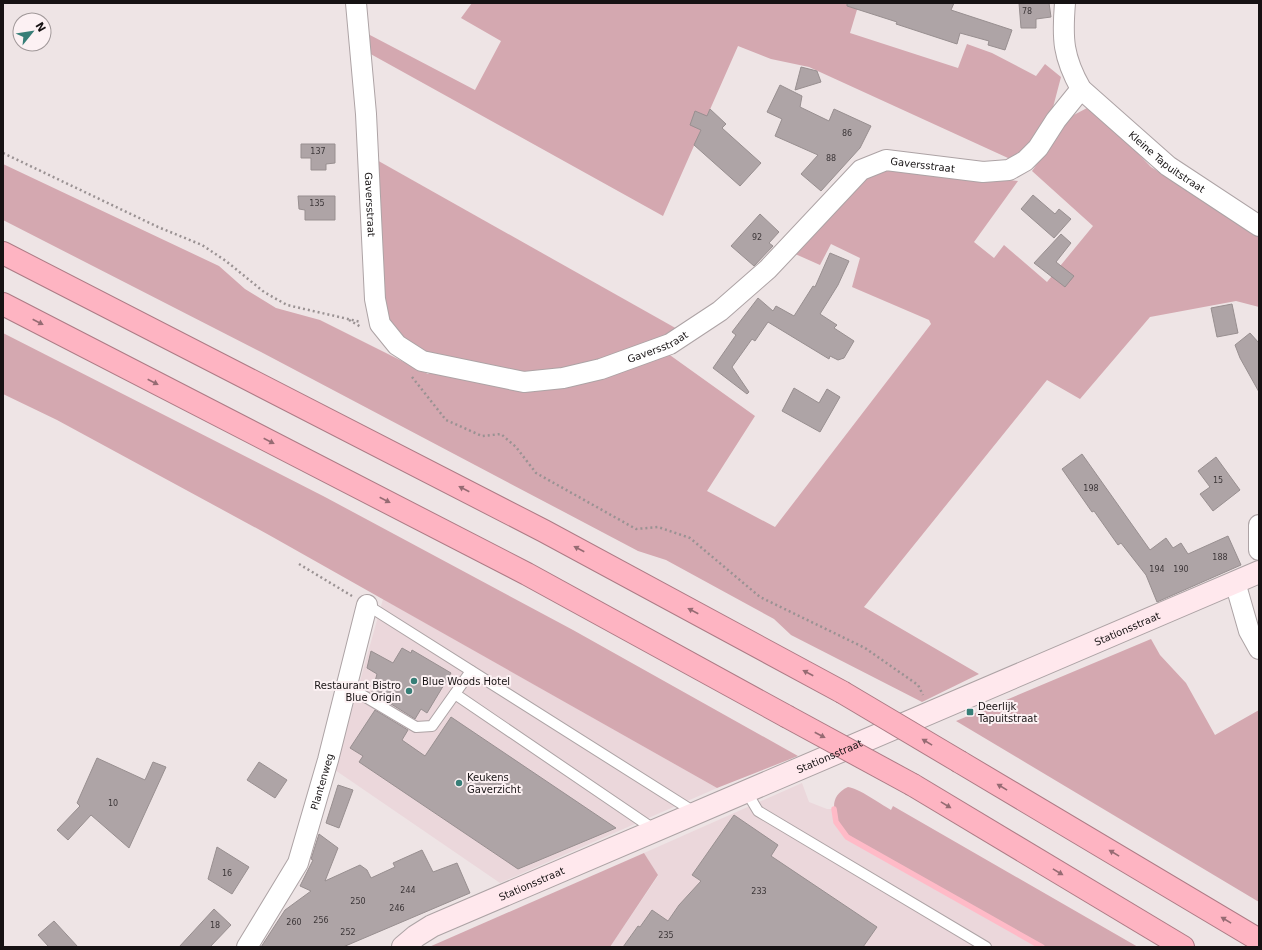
<svg xmlns="http://www.w3.org/2000/svg" width="1262" height="950" font-family="'DejaVu Sans',sans-serif">
<rect width="100%" height="100%" fill="#eee4e5"/>
<g fill="#ebd7db">
<polygon points="383,599 717,788 500,883 335,770"/>
<polygon points="802,783 809,802 827,809 834,809 836,822 847,837 1042,947 610,947 658,876 644,853"/>
</g>
<g fill="#d4a8b0">
<polygon points="472,3 859,3 850,33 958,68 967,44 992,53 1036,76 1045,64 1061,77 1051,115 1034,143 1005,164 1008,158 809,67 771,59 738,46 663,216 367,52 368,34 475,90 501,41 461,18"/>
<polygon points="1087,108 1107,121 1151,167 1259,234 1259,307 1236,301 1150,317 1080,399 1047,380 864,607 979,674 922,702 791,635 774,619 666,560 638,551 261,352 3,220 3,164 219,266 245,289 276,308 320,320 428,374 435,369 507,385 667,353 755,416 707,491 775,527 931,324 929,320 852,287 860,258 831,244 820,265 793,253 859,180 890,167 1018,181 974,242 994,258 1004,245 1047,282 1093,226 1032,171 1070,117"/>
<polygon points="375,159 679,330 629,354 538,376 425,352 393,332 385,311"/>
<polygon points="3,333 325,497 573,630 798,756 717,788 269,535 57,420 3,394"/>
<polygon points="1151,639 1160,655 1186,683 1215,735 1259,710 1259,902 956,721"/>
<path d="M848 787C860 789 879 803 891 810L893 806 1138 947H1042L847 837C836 821 824 798 848 787Z"/>
<polygon points="644,853 658,875 610,947 429,947"/>
</g>
<g fill="none" stroke-linecap="round" stroke-linejoin="round">
<polyline stroke="#ffbac7" stroke-width="5.5" points="834,809 836,822 847,837 1042,947"/>
</g>
<g fill="#aea4a6" stroke="#988f90">
<polygon points="847,3 954,3 951,10 1012,30 1005,50 988,45 989,41 960,33 957,44 896,24 897,22 847,6"/>
<polygon points="1019,3 1049,3 1051,17 1036,19 1036,28 1021,28"/>
<polygon points="801,67 817,71 821,82 795,90"/>
<polygon points="780,85 802,96 800,107 829,121 834,109 871,126 860,148 821,191 801,174 818,155 775,136 782,119 767,112"/>
<polygon points="710,109 726,124 722,128 761,163 740,186 694,145 701,130 690,125 695,111 707,116"/>
<polygon points="301,144 335,144 335,163 326,164 326,170 311,170 311,158 301,158"/>
<polygon points="1033,195 1055,214 1059,209 1071,219 1054,238 1021,209"/>
<polygon points="298,196 335,196 335,220 305,220 305,210 299,209"/>
<polygon points="760,214 779,232 769,243 773,246 754,266 731,246"/>
<polygon points="1061,234 1071,243 1056,262 1074,276 1065,287 1034,263"/>
<polygon points="830,253 849,261 838,285 820,314 837,325 834,328 854,341 844,358 838,360 830,356 829,359 768,322 755,341 752,339 732,367 749,392 747,394 713,368 736,335 732,332 758,298 773,311 776,306 794,316 813,286 815,287"/>
<polygon points="1232,304 1238,333 1217,337 1211,308"/>
<polygon points="1250,333 1259,343 1259,392 1240,358 1235,345"/>
<polygon points="794,388 819,403 827,389 840,397 820,432 782,411"/>
<polygon points="1082,454 1150,550 1166,538 1173,548 1181,543 1188,554 1228,536 1241,565 1157,602 1146,575 1121,543 1118,545 1094,511 1092,512 1062,469"/>
<polygon points="1216,457 1240,490 1213,511 1200,494 1210,487 1198,471"/>
<polygon points="402,648 411,653 412,650 451,673 427,713 421,709 415,719 372,692 377,674 367,668 371,651 393,663"/>
<polygon points="375,710 408,730 402,740 425,756 451,717 616,828 518,869 359,762 363,756 350,748"/>
<polygon points="97,758 145,780 153,762 166,767 129,848 91,815 68,840 57,830 80,806 77,803"/>
<polygon points="259,762 287,780 275,798 247,780"/>
<polygon points="338,785 353,790 339,828 326,823"/>
<polygon points="734,815 778,845 771,856 877,927 863,947 623,947 638,926 640,927 652,910 668,921 679,905 701,881 692,875"/>
<polygon points="319,834 338,848 325,881 360,865 367,870 371,878 395,867 393,863 422,850 433,872 457,863 470,893 343,947 261,947 285,910 311,891 300,886 313,860 311,859"/>
<polygon points="217,847 249,867 232,894 208,879"/>
<polygon points="214,909 231,925 210,947 179,947"/>
<polygon points="54,921 78,947 49,947 38,935"/>
</g>
<g fill="none" stroke-linecap="round" stroke-linejoin="round">
<defs>
<g id="lane">
<polyline points="367,605 696,813"/>
<polyline points="347,686 416,727 432,726 471,671"/>
<polyline points="455,694 655,830"/>
<polyline points="746,791 758,811 986,947"/>
</g>
<g id="street">
<path id="s1" d="M356 3 366 114 375 299 380 324 397 345 422 361 524 382 563 378 601 369 670 344 720 311 768 269 861 170 886 160 983 172 1009 170 1025 161 1038 148 1056 120 1081 89"/>
<path id="s2" d="M1065 3C1062 39 1063 57 1081 89L1168 166 1259 226"/>
<polyline points="1259,525 1259,550"/>
<polyline points="1235,582 1249,631 1259,649"/>
<path id="s3" d="M247 947 298 863 328 760 367 605"/>
</g>
<g id="secondary">
<path id="s4" d="M403 947 416 936 432 926 1259 572"/>
</g>
<g id="highway">
<polyline points="3,253 544,531 842,692"/>
<polyline points="3,304 527,574 786,716"/>
<polyline points="960,762 1259,940"/>
<polyline points="913,785 1183,947"/>
</g>
</defs>
<use href="#lane" stroke="#ada3a5" stroke-width="12"/>
<use href="#street" stroke="#ada3a5" stroke-width="22"/>
<use href="#secondary" stroke="#ada3a5" stroke-width="24"/>
<use href="#highway" stroke="#ad7b85" stroke-width="24"/>
<g stroke="#9a9293" stroke-width="2.5" stroke-dasharray="2 3" stroke-linecap="butt">
<polyline points="3,153 158,227 202,245 226,261 264,292 287,305 361,322"/>
<polyline points="349,320 361,327"/>
<polyline points="412,377 446,420 482,436 501,434 516,447 536,473 636,529 658,527 690,538 760,597 865,648 918,685 923,695"/>
<polyline points="299,564 352,596"/>
</g>
<use href="#lane" stroke="#fff" stroke-width="10"/>
<use href="#street" stroke="#fff" stroke-width="20"/>
<use href="#secondary" stroke="#ffe8ed" stroke-width="22"/>
<use href="#highway" stroke="#feb4c2" stroke-width="22"/>
<defs>
<g id="highway-bridge">
<polyline points="842,692 960,762"/>
<polyline points="786,716 913,785"/>
</g>
</defs>
<use href="#highway-bridge" stroke="#ad7b85" stroke-width="24" stroke-linecap="butt"/>
<use href="#highway-bridge" stroke="#feb4c2" stroke-width="22"/>
</g>
<defs><path id="oneway-solid" d="M-6-.8H1V-3.2L6.5 0L1 3.2V.8H-6Z"/></defs>
<g fill="#966b73">
<use href="#oneway-solid" transform="translate(38 322) rotate(27)"/>
<use href="#oneway-solid" transform="translate(153 382) rotate(27)"/>
<use href="#oneway-solid" transform="translate(269 441) rotate(27)"/>
<use href="#oneway-solid" transform="translate(464 489) rotate(-153)"/>
<use href="#oneway-solid" transform="translate(385 500) rotate(27)"/>
<use href="#oneway-solid" transform="translate(579 549) rotate(-152)"/>
<use href="#oneway-solid" transform="translate(693 611) rotate(-152)"/>
<use href="#oneway-solid" transform="translate(808 673) rotate(-152)"/>
<use href="#oneway-solid" transform="translate(820 735) rotate(28)"/>
<use href="#oneway-solid" transform="translate(927 742) rotate(-149)"/>
<use href="#oneway-solid" transform="translate(1002 787) rotate(-149)"/>
<use href="#oneway-solid" transform="translate(946 805) rotate(31)"/>
<use href="#oneway-solid" transform="translate(1114 853) rotate(-149)"/>
<use href="#oneway-solid" transform="translate(1058 872) rotate(31)"/>
<use href="#oneway-solid" transform="translate(1226 920) rotate(-149)"/>
</g>
<g fill="#377e77" stroke="#fcf1f3" stroke-width="1.5">
<circle cx="414" cy="681" r="4"/>
<circle cx="409" cy="691" r="4"/>
<rect x="966" y="708" width="8" height="8" rx="2"/>
<circle cx="459" cy="783" r="4"/>
</g>
<g text-anchor="middle" dominant-baseline="central" stroke-width="4" stroke-linejoin="round" paint-order="stroke">
<g font-size="8" fill="#3c3638">
<text x="1027" y="11">78</text>
<text x="847" y="133">86</text>
<text x="318" y="151">137</text>
<text x="831" y="158">88</text>
<text x="317" y="203">135</text>
<text x="757" y="237">92</text>
<text x="1218" y="480">15</text>
<text x="1091" y="488">198</text>
<text x="1220" y="557">188</text>
<text x="1157" y="569">194</text>
<text x="1181" y="569">190</text>
<text x="113" y="803">10</text>
<text x="227" y="873">16</text>
<text x="408" y="890">244</text>
<text x="759" y="891">233</text>
<text x="358" y="901">250</text>
<text x="397" y="908">246</text>
<text x="321" y="920">256</text>
<text x="294" y="922">260</text>
<text x="215" y="925">18</text>
<text x="348" y="932">252</text>
<text x="666" y="935">235</text>
</g>
<g font-size="10" fill="#161213" stroke="#fcf1f3">
<text stroke="none"><textPath href="#s2" startOffset="202">Kleine Tapuitstraat</textPath></text>
<text stroke="none"><textPath href="#s1" startOffset="958">Gaversstraat</textPath></text>
<text stroke="none"><textPath href="#s1" startOffset="202">Gaversstraat</textPath></text>
<text stroke="none"><textPath href="#s1" startOffset="622">Gaversstraat</textPath></text>
<text stroke="none"><textPath href="#s4" startOffset="792">Stationsstraat</textPath></text>
<text stroke="none"><textPath href="#s4" startOffset="468">Stationsstraat</textPath></text>
<text stroke="none"><textPath href="#s3" startOffset="183">Plantenweg</textPath></text>
<text stroke="none"><textPath href="#s4" startOffset="144">Stationsstraat</textPath></text>
</g>
<g font-size="10" fill="#161213" stroke="#fcf1f3" text-anchor="start">
<text x="422" y="681">Blue Woods Hotel</text>
<text x="401" y="685" text-anchor="end">Restaurant Bistro<tspan x="401" dy="12">Blue Origin</tspan></text>
<text x="978" y="706">Deerlijk<tspan x="978" dy="12">Tapuitstraat</tspan></text>
<text x="467" y="777">Keukens<tspan x="467" dy="12">Gaverzicht</tspan></text>
</g>
</g>
<rect width="1262" height="950" fill="none" stroke="#161213" stroke-width="8"/>
<g transform="translate(32 32) rotate(60)"><circle r="19" fill="#fcf1f3" stroke="#a09899"/>
<path d="M0-3L7 15L0 10L-7 15Z" fill="#377e77"/>
<text y="-6" font-size="11" font-weight="bold" text-anchor="middle" fill="#161213">N</text>
</g>
</svg>
